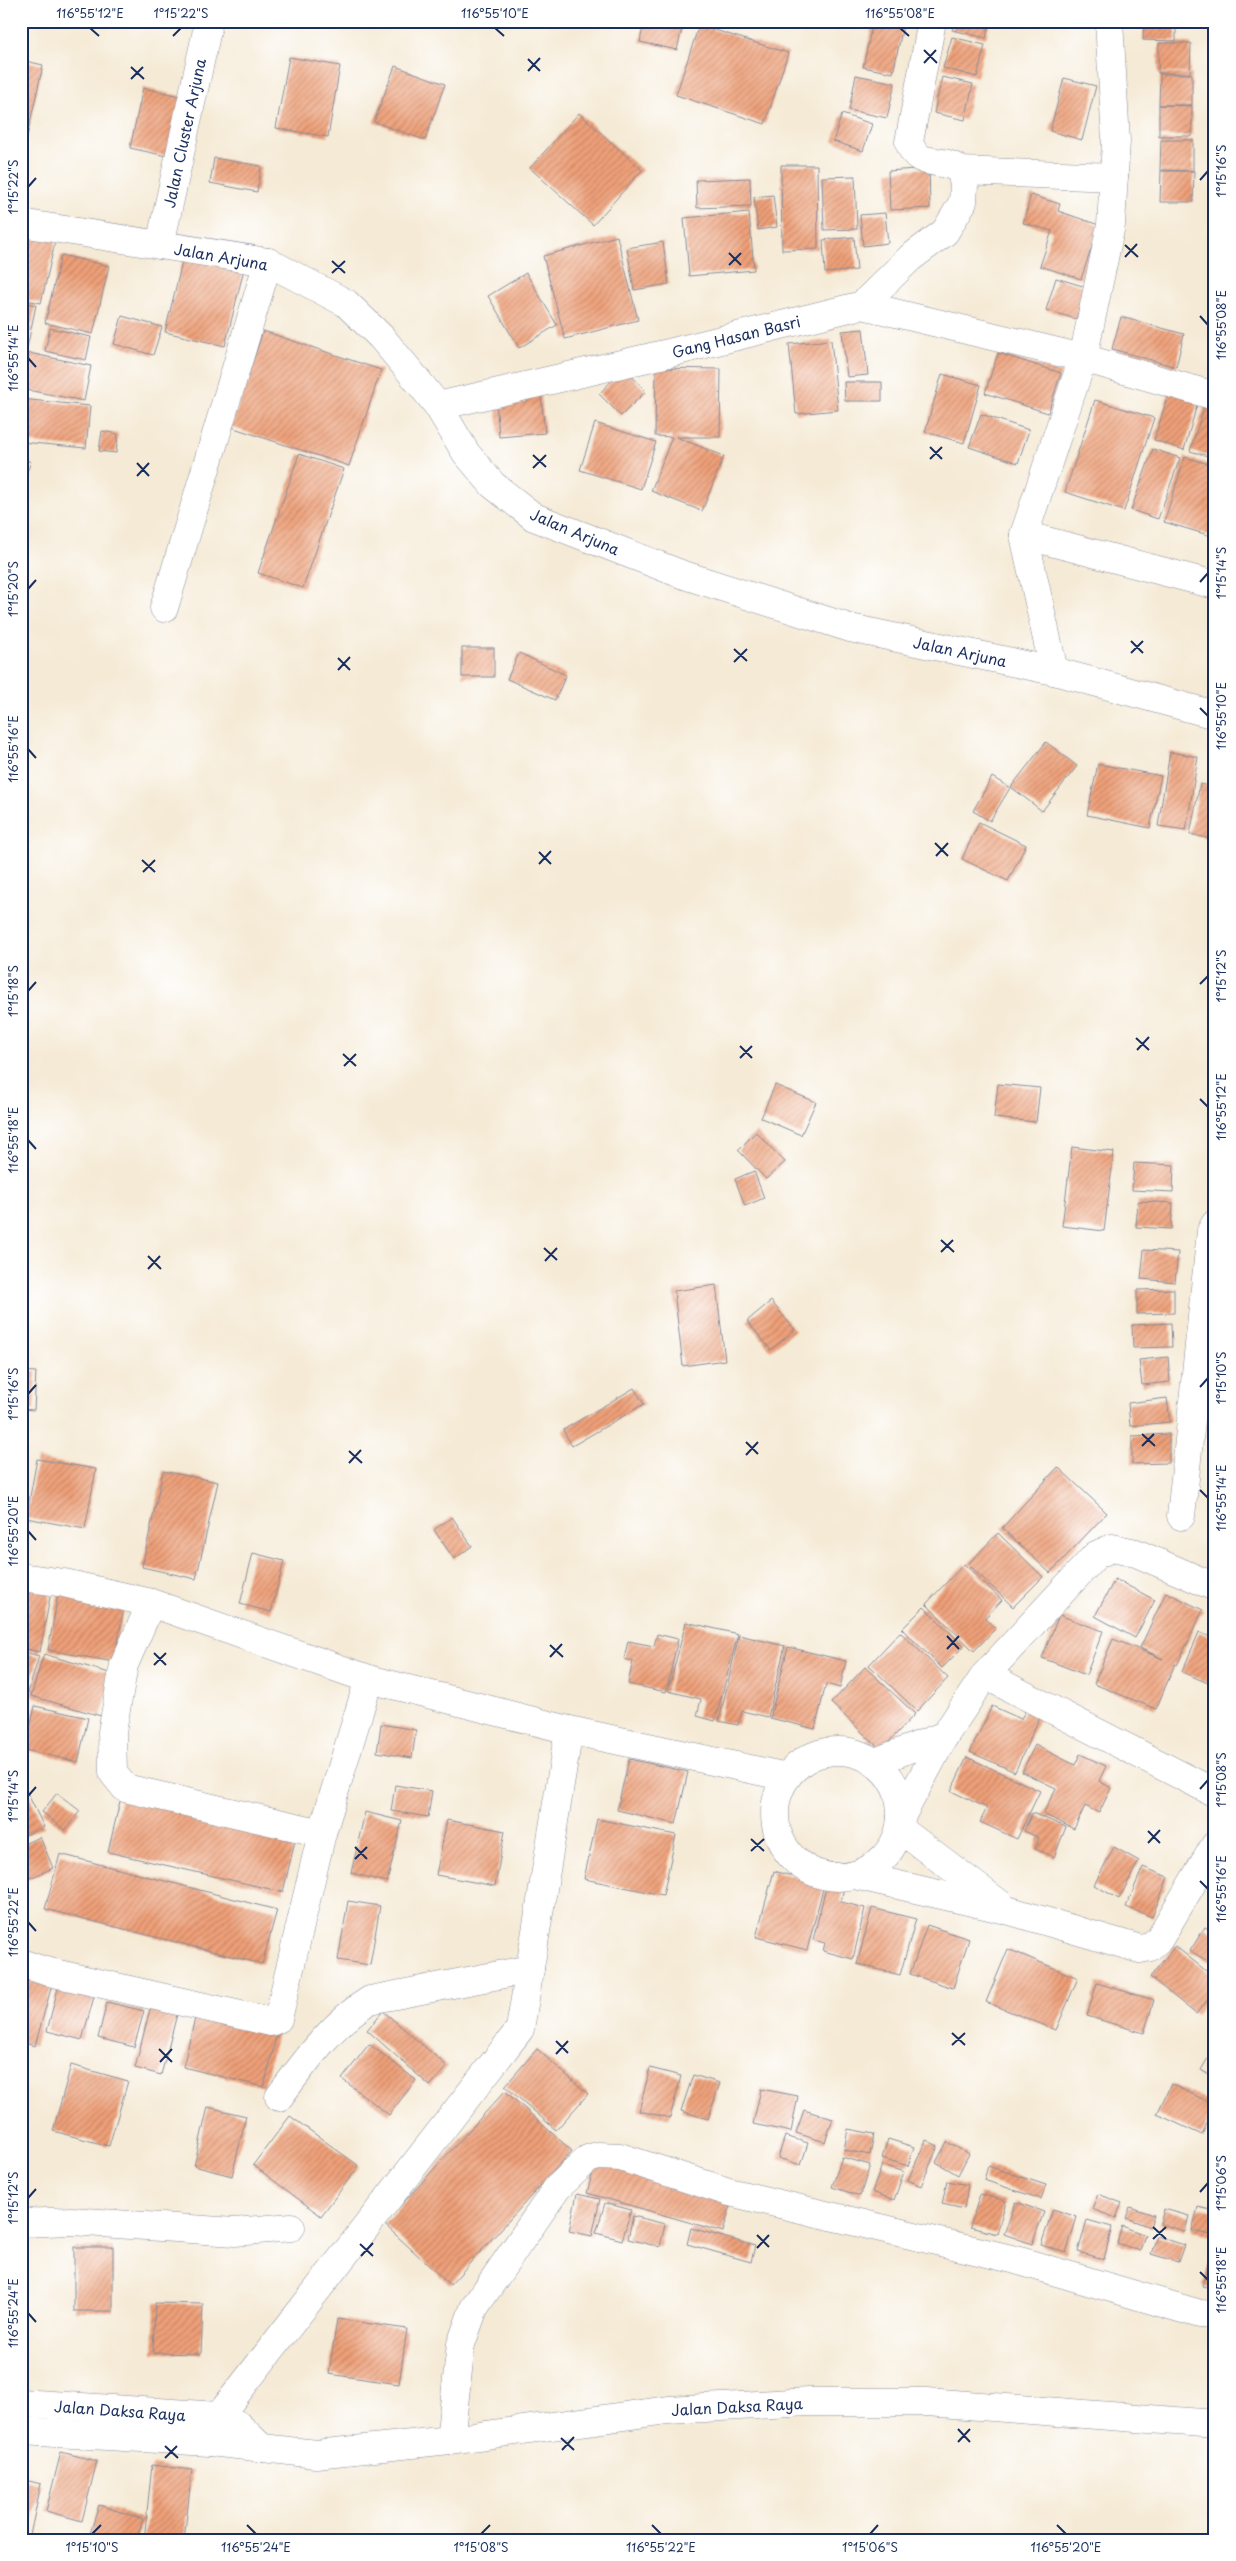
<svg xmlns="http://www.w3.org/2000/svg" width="1236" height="2561" font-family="'Playpen Sans',sans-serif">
<defs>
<pattern id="building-hatch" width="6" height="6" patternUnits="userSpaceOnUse" patternTransform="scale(1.25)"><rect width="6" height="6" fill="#efa078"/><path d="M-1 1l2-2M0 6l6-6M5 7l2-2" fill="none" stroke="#c18366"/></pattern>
</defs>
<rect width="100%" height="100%" fill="#fff"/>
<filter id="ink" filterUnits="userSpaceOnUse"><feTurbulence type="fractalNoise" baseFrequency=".02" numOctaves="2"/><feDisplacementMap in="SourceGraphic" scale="10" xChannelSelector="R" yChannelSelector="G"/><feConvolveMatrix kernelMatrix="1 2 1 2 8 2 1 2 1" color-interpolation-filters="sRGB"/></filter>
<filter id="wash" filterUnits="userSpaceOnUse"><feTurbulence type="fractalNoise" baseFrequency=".0096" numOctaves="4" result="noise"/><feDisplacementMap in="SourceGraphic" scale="20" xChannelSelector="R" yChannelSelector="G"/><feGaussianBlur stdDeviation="1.12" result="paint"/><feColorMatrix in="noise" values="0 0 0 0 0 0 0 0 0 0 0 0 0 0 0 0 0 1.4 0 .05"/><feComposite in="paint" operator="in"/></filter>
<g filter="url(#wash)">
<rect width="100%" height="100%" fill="#f5ead5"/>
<g id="blocks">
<g fill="url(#building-hatch)">
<polygon points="644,21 683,24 677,50 640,42"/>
<polygon points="873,21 904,21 893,73 863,67"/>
<polygon points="955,21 990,21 986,38 952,30"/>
<polygon points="1144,21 1176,21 1176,41 1143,40"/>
<polygon points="699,25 788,53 765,124 676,95"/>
<polygon points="952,37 985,45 977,77 943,68"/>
<polygon points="1159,43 1191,43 1190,73 1158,73"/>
<polygon points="289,57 340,66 328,137 276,128"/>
<polygon points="21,60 43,65 22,159 21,159"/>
<polygon points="395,66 445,84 425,140 374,122"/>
<polygon points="1160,74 1192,74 1192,105 1159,105"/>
<polygon points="856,75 895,83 887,118 849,110"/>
<polygon points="942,77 973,84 965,120 934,113"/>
<polygon points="1064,78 1096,86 1082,140 1050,131"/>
<polygon points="143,88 185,97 171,157 130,148"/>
<polygon points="1159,105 1192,106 1192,136 1159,136"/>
<polygon points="579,113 642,170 593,225 530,168"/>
<polygon points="842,114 872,124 863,151 833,141"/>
<polygon points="1161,140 1193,140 1193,171 1160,170"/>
<polygon points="214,158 261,166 257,192 210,183"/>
<polygon points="781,165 817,165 818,249 782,250"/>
<polygon points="929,168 930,208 890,210 888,171"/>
<polygon points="1161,171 1194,171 1193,202 1160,202"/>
<polygon points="855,176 857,229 824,230 822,177"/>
<polygon points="750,178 751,206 697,208 696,180"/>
<polygon points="773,195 777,227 758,230 754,197"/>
<polygon points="1031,195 1060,204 1058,211 1099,225 1081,279 1040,266 1052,231 1023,223"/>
<polygon points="749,212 754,270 689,276 684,218"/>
<polygon points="885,213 888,243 863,246 860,215"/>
<polygon points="21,225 57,234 41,303 21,299"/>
<polygon points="617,236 638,320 565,339 543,256"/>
<polygon points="854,237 857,270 825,273 823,240"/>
<polygon points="663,242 669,284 634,290 627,248"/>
<polygon points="185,250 245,265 225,346 165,332"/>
<polygon points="61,255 109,266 93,334 45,323"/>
<polygon points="526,273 557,325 519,348 488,296"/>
<polygon points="1056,278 1086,287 1076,319 1046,310"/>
<polygon points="21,302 36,305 27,348 21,347"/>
<polygon points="122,316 162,327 153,355 114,344"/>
<polygon points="1121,317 1184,334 1176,367 1112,349"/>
<polygon points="50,328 91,337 86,360 45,351"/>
<polygon points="863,329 868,375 847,377 842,331"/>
<polygon points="263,331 381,370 349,466 231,427"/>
<polygon points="831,340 838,410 796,414 789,344"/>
<polygon points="29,353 91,366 84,401 22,389"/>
<polygon points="998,353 1061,373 1048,413 985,393"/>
<polygon points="624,368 646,391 621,416 599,394"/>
<polygon points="656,368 721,369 720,437 676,437 724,456 702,511 651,491 672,437 655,436"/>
<polygon points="942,374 981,385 964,443 925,432"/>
<polygon points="844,382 882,382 882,401 845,401"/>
<polygon points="1170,389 1199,398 1184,450 1154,440"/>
<polygon points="541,396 545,433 499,437 496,401"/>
<polygon points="21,399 90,406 86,448 21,442"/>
<polygon points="1095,400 1154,418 1124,511 1065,492"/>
<polygon points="1205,405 1215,408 1215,458 1190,451"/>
<polygon points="981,414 1029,430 1018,463 969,447"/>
<polygon points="595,423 656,442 641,489 580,470"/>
<polygon points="102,431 118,434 116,453 99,451"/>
<polygon points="1153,449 1180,458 1158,519 1131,510"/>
<polygon points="299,454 344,469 303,588 258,573"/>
<polygon points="1185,457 1215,466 1215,537 1164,522"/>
<polygon points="21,458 31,462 21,486"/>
<polygon points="21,498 30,501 21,523"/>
<rect x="462" y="648" width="32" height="29"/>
<polygon points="519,653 566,675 555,700 507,679"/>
<polygon points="1046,742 1077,766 1042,811 1011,787"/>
<polygon points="1170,752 1198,757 1186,830 1158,826"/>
<polygon points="1098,764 1161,776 1150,828 1087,815"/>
<polygon points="992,777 1010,788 990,821 973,811"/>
<polygon points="1200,784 1215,787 1215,840 1190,834"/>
<polygon points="979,822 1026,845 1008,881 962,859"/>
<polygon points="998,1084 1040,1088 1036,1122 994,1118"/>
<polygon points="775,1085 816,1102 801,1135 761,1118"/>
<polygon points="756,1132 785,1162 766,1179 738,1150"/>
<polygon points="1072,1147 1114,1152 1104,1231 1062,1226"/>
<polygon points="1134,1163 1174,1165 1173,1192 1132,1190"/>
<polygon points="754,1171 764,1198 745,1206 735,1179"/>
<polygon points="1138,1201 1173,1203 1171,1229 1136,1227"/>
<polygon points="1144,1250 1178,1252 1175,1282 1141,1279"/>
<polygon points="716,1285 725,1360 683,1366 674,1291"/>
<polygon points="1174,1289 1174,1313 1137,1314 1137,1290"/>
<polygon points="771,1301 795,1330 771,1350 747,1321"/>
<polygon points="1171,1323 1172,1347 1133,1348 1132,1325"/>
<polygon points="1168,1357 1170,1382 1142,1385 1139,1360"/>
<polygon points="21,1371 36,1372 34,1410 21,1409"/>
<polygon points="634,1388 644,1404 572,1446 563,1430"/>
<polygon points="1167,1398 1170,1422 1130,1426 1128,1403"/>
<polygon points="1169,1434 1169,1463 1132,1464 1132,1436"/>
<polygon points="37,1459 96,1469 85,1529 26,1518"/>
<polygon points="1058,1467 1107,1513 1050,1573 1002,1528"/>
<polygon points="163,1471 218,1482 196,1579 142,1567"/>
<polygon points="452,1517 472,1546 454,1559 434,1530"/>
<polygon points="998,1533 1043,1577 1013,1607 968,1564"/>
<polygon points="253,1553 284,1561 271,1612 240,1604"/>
<polygon points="964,1564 1002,1600 985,1618 996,1628 974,1651 926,1604"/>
<polygon points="1115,1579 1155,1600 1135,1638 1095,1616"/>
<polygon points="21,1581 52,1586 40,1652 21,1648"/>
<polygon points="59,1590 125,1602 114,1662 48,1650"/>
<polygon points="1166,1592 1203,1610 1177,1665 1175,1664 1156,1709 1094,1684 1113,1639 1163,1659 1140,1648"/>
<polygon points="924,1607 964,1646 942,1668 902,1629"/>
<polygon points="1059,1615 1103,1631 1086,1675 1042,1658"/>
<polygon points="686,1622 738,1634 715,1721 697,1716 701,1699 668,1691"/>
<polygon points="900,1632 948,1678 917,1711 869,1665"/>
<polygon points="1199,1632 1215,1639 1215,1686 1182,1672"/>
<polygon points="657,1634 678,1639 666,1692 628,1684 633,1661 624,1659 628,1641 654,1646"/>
<polygon points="739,1635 785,1646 768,1717 742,1711 738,1725 719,1721"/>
<polygon points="788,1647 846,1661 840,1688 826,1684 815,1729 770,1718"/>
<polygon points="21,1651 39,1656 28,1693 21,1691"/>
<polygon points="44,1654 113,1674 101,1716 31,1696"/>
<polygon points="865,1667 915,1714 881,1750 831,1703"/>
<polygon points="21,1701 29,1702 22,1737 21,1737"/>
<polygon points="35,1706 88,1718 78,1762 25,1750"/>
<polygon points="992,1706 1021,1719 1027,1707 1041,1714 1015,1772 970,1752"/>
<polygon points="381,1724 416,1730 412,1758 377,1752"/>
<polygon points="1035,1745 1075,1765 1080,1754 1106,1766 1099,1781 1111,1788 1099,1813 1085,1806 1074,1829 1043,1814 1056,1788 1022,1772"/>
<polygon points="967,1757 1040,1791 1017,1839 980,1822 987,1808 951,1791"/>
<polygon points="629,1759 688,1772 676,1824 617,1810"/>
<polygon points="21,1780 44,1827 21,1837"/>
<polygon points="395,1785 432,1791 428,1817 391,1811"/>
<polygon points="57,1793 80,1811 65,1830 42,1812"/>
<polygon points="122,1793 297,1832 283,1892 108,1852"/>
<polygon points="365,1812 402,1821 387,1882 351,1873"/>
<polygon points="1032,1813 1066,1827 1054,1857 1035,1849 1039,1838 1024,1831"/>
<polygon points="597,1819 676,1835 663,1895 584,1879"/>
<polygon points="447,1820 505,1831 495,1886 436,1875"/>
<polygon points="40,1837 53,1868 21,1882 21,1845"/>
<polygon points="1114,1847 1139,1861 1119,1899 1094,1885"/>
<polygon points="60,1854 277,1910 262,1964 45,1909"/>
<polygon points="1143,1867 1168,1877 1152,1917 1126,1907"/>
<polygon points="774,1871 824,1885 807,1950 756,1937"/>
<polygon points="827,1883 844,1887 841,1902 865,1908 853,1959 823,1951 825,1943 813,1940"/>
<polygon points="348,1901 380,1906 370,1965 338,1960"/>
<polygon points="872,1908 916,1919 900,1975 857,1964"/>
<polygon points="927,1925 969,1939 953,1988 910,1974"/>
<polygon points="1205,1927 1215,1933 1215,1965 1190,1951"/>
<polygon points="1175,1946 1215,1978 1215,1991 1196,2014 1150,1977"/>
<polygon points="1008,1949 1078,1978 1056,2030 986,2002"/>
<polygon points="23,1973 53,1981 35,2046 21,2042 21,1981"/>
<polygon points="1097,1983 1154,2000 1144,2033 1087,2016"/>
<polygon points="59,1984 95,1993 82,2040 47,2031"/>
<polygon points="153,1997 180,2003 161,2075 135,2068"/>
<polygon points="107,2002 144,2011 134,2047 98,2038"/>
<polygon points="197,2010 278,2029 264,2087 183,2067"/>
<polygon points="383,2011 447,2066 430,2086 367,2030"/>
<polygon points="369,2044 416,2080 389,2115 342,2079"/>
<polygon points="1215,2046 1215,2078 1201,2070"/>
<polygon points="537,2049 588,2094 556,2130 505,2086"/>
<polygon points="71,2065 128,2081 109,2146 53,2131"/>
<polygon points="650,2068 681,2076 670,2118 639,2111"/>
<polygon points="693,2075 720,2083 708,2119 681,2111"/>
<polygon points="1171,2084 1215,2105 1202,2135 1157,2114"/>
<polygon points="761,2089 798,2096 791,2132 753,2124"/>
<polygon points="505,2091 572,2151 450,2285 384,2224"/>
<polygon points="208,2107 246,2116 232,2176 194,2166"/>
<polygon points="804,2110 833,2119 825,2142 796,2133"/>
<polygon points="290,2116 359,2166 321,2216 253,2165"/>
<polygon points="848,2129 874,2134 870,2155 844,2150"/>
<polygon points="785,2136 808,2143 801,2165 778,2158"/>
<polygon points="888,2139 914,2147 908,2166 882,2158"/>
<polygon points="926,2140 938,2146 921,2186 908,2180"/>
<polygon points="947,2142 969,2154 958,2175 936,2162"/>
<polygon points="842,2157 870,2165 860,2196 832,2187"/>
<polygon points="596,2161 732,2200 723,2232 587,2193"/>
<polygon points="882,2165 904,2172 894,2200 872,2192"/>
<polygon points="988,2166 1046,2185 1041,2199 984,2180"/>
<polygon points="947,2181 968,2185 964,2209 942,2204"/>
<polygon points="577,2194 600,2199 592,2236 569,2231"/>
<polygon points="980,2194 1006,2201 997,2234 970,2227"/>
<polygon points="1098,2194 1122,2203 1116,2218 1092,2209"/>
<polygon points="1016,2202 1044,2212 1032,2244 1004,2234"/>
<polygon points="605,2203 631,2210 622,2240 596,2233"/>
<polygon points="1130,2207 1154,2215 1150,2227 1126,2218"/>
<polygon points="1198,2207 1215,2211 1211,2235 1192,2231"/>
<polygon points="1053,2209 1077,2217 1066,2253 1041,2245"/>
<polygon points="1164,2209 1189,2216 1185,2231 1160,2224"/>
<polygon points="633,2216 665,2224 660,2247 628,2239"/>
<polygon points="1087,2220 1112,2227 1104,2259 1078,2252"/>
<polygon points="1122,2226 1145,2235 1140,2251 1117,2243"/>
<polygon points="691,2228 755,2246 751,2262 687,2244"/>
<polygon points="1157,2236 1184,2245 1178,2262 1151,2254"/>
<rect x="74" y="2247" width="39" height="64"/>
<polygon points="1209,2259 1215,2261 1215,2290 1202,2287"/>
<polygon points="155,2303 203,2304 201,2354 153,2353"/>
<polygon points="337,2319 407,2329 399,2384 329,2374"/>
<polygon points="61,2452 97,2461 82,2521 46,2511"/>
<polygon points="152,2465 192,2470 184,2540 144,2540"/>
<polygon points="21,2479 41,2484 29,2540 21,2540"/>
<polygon points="99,2505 143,2519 137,2540 88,2540"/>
</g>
</g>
</g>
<g filter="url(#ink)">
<use href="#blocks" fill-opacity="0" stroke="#888c9a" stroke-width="1"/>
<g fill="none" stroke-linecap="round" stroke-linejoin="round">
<defs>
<g id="minor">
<path d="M932 21 909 142C918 171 943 155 961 171L1114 177"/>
<polyline points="21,223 268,262 346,303 381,337 413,375 438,406 466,453 493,485 534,517 681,574 850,628 1054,671 1215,715"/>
<polyline points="160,245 209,21"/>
<polyline points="862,305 1083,358 1215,396"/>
<polyline points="438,406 669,353 862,305 910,258 945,232 963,202 964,185 961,171"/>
<polyline points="1024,535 1215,585"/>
<polyline points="164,608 268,262"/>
<polyline points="1054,671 1024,535 1083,358 1111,225 1116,141 1109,21"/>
<polyline points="1181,1516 1211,1231 1215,1224"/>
<polyline points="21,1577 64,1583 151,1603 369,1679 569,1730 520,2029 219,2416 210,2442"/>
<polyline points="151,1603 124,1665 112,1732 113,1773 125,1788 322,1833"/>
<polyline points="985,1675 1215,1793"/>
<polyline points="569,1730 787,1777"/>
<circle cx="838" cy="1814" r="63"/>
<polyline points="875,1762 945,1735"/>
<polyline points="901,1817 945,1735 985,1675 1096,1555 1112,1548 1136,1553 1215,1587"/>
<polyline points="900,1829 1000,1904"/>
<polyline points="855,1875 1007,1910 1140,1949 1150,1947 1159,1939 1215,1845"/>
<polyline points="21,1963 45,1971 271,2022 278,2019 322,1833 369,1679"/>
<path d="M279 2097C305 2062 333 2022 370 2000L530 1969"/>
<polyline points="21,2223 71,2221 235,2232 291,2227"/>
<polyline points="21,2403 219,2416 238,2425 262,2448"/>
<polyline points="21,2431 210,2442 316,2454 450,2440 668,2410 809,2402 927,2402 1215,2424"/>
<polyline points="450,2440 461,2344 474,2308 557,2188 588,2159 598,2156 620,2157 729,2192 1016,2260 1200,2314 1215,2315"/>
</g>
</defs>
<use href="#minor" stroke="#888c9a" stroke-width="29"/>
<use href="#minor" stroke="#fff" stroke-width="28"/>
</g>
</g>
<path fill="none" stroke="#1b2f5e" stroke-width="2" d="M90 28 99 36M495 28 504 36M900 28 909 36M173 36 181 28M924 50 937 63M528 59 540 71M924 63 936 50M131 67 144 79M528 71 540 58M131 79 143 67M1200 180 1208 171M28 187 36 178M1125 245 1138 257M729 253 741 265M1125 257 1137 244M332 261 345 273M729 265 741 253M332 273 345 261M1200 316 1208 325M28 358 36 367M930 447 942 459M533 455 546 467M930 459 942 447M137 463 149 476M533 468 546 455M137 476 149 463M1200 582 1208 573M28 589 36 580M1131 641 1143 653M734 649 747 661M1131 653 1143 641M338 658 350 670M734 662 747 649M338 670 350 657M1200 708 1208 716M28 749 36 758M935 843 948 856M539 852 551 864M936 856 948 843M142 860 155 872M539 864 551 851M143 872 155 860M1200 984 1208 976M28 991 36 982M1136 1038 1149 1050M740 1046 752 1058M1137 1050 1149 1037M343 1054 356 1066M740 1058 752 1046M344 1066 356 1054M1200 1099 1208 1107M28 1140 36 1149M941 1240 954 1252M544 1248 557 1260M941 1252 953 1240M148 1256 161 1269M545 1261 557 1248M148 1269 160 1256M1200 1387 1208 1378M28 1394 36 1385M1142 1434 1155 1446M746 1442 758 1454M1142 1446 1154 1434M349 1451 362 1463M746 1455 758 1442M349 1463 361 1450M1200 1490 1208 1498M28 1531 36 1540M947 1636 959 1649M550 1645 563 1657M947 1649 959 1636M154 1653 166 1665M550 1657 562 1644M154 1665 166 1653M1200 1789 1208 1780M28 1796 36 1787M1148 1831 1160 1843M751 1839 764 1851M1148 1843 1160 1830M355 1847 367 1859M751 1851 764 1839M355 1859 367 1847M1200 1881 1208 1889M28 1922 36 1931M952 2033 965 2045M556 2041 568 2053M952 2045 965 2033M159 2049 172 2062M556 2054 568 2041M160 2062 172 2049M1200 2192 1208 2183M28 2198 36 2189M1153 2227 1166 2239M757 2235 769 2247M1153 2239 1166 2227M360 2244 373 2256M757 2248 769 2235M361 2256 373 2243M1200 2272 1208 2280M28 2313 36 2322M958 2429 970 2442M561 2438 574 2450M958 2442 970 2429M165 2446 178 2458M562 2450 574 2437M165 2458 177 2446M247 2525 256 2534M652 2525 661 2534M1057 2525 1066 2534M92 2534 101 2525M481 2534 490 2525M870 2534 878 2525"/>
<g text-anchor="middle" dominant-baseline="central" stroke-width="4" stroke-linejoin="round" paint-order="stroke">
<g font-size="15" fill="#1b2f5e" stroke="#fff">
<text transform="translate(184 133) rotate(-78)">Jalan Cluster Arjuna</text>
<text transform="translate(221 256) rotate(10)">Jalan Arjuna</text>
<text transform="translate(736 336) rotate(-14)">Gang Hasan Basri</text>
<text transform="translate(575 531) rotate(23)">Jalan Arjuna</text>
<text transform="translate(960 651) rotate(12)">Jalan Arjuna</text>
<text transform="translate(737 2406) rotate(-3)">Jalan Daksa Raya</text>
<text transform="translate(120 2410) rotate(4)">Jalan Daksa Raya</text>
</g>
</g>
<rect width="1236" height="2561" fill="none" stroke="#fff" stroke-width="55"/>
<rect x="28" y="28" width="1180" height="2506" fill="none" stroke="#1b2f5e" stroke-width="2"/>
<g font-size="12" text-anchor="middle" fill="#1b2f5e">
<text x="90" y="18">116°55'12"E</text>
<text x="181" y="18">1°15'22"S</text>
<text x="495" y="18">116°55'10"E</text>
<text x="900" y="18">116°55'08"E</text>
<text transform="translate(1222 171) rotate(-90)" y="4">1°15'16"S</text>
<text transform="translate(14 187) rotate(-90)" y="4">1°15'22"S</text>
<text transform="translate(1222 325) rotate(-90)" y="4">116°55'08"E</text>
<text transform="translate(14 358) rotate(-90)" y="4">116°55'14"E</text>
<text transform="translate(1222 573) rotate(-90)" y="4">1°15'14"S</text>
<text transform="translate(14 589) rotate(-90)" y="4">1°15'20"S</text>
<text transform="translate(1222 716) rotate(-90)" y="4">116°55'10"E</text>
<text transform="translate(14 749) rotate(-90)" y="4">116°55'16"E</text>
<text transform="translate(1222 976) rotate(-90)" y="4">1°15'12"S</text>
<text transform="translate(14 991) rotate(-90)" y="4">1°15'18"S</text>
<text transform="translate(1222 1107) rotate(-90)" y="4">116°55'12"E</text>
<text transform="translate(14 1140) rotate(-90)" y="4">116°55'18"E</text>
<text transform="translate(1222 1378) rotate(-90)" y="4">1°15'10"S</text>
<text transform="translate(14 1394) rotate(-90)" y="4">1°15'16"S</text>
<text transform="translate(1222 1498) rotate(-90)" y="4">116°55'14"E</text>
<text transform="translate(14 1531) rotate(-90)" y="4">116°55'20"E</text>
<text transform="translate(1222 1780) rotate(-90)" y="4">1°15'08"S</text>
<text transform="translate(14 1796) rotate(-90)" y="4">1°15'14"S</text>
<text transform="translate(1222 1889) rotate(-90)" y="4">116°55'16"E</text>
<text transform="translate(14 1922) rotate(-90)" y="4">116°55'22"E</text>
<text transform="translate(1222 2183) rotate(-90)" y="4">1°15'06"S</text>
<text transform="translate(14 2198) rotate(-90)" y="4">1°15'12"S</text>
<text transform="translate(1222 2280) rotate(-90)" y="4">116°55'18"E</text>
<text transform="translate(14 2313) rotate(-90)" y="4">116°55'24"E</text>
<text x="92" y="2552">1°15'10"S</text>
<text x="256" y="2552">116°55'24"E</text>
<text x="481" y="2552">1°15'08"S</text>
<text x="661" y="2552">116°55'22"E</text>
<text x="870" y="2552">1°15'06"S</text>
<text x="1066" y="2552">116°55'20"E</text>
</g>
</svg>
